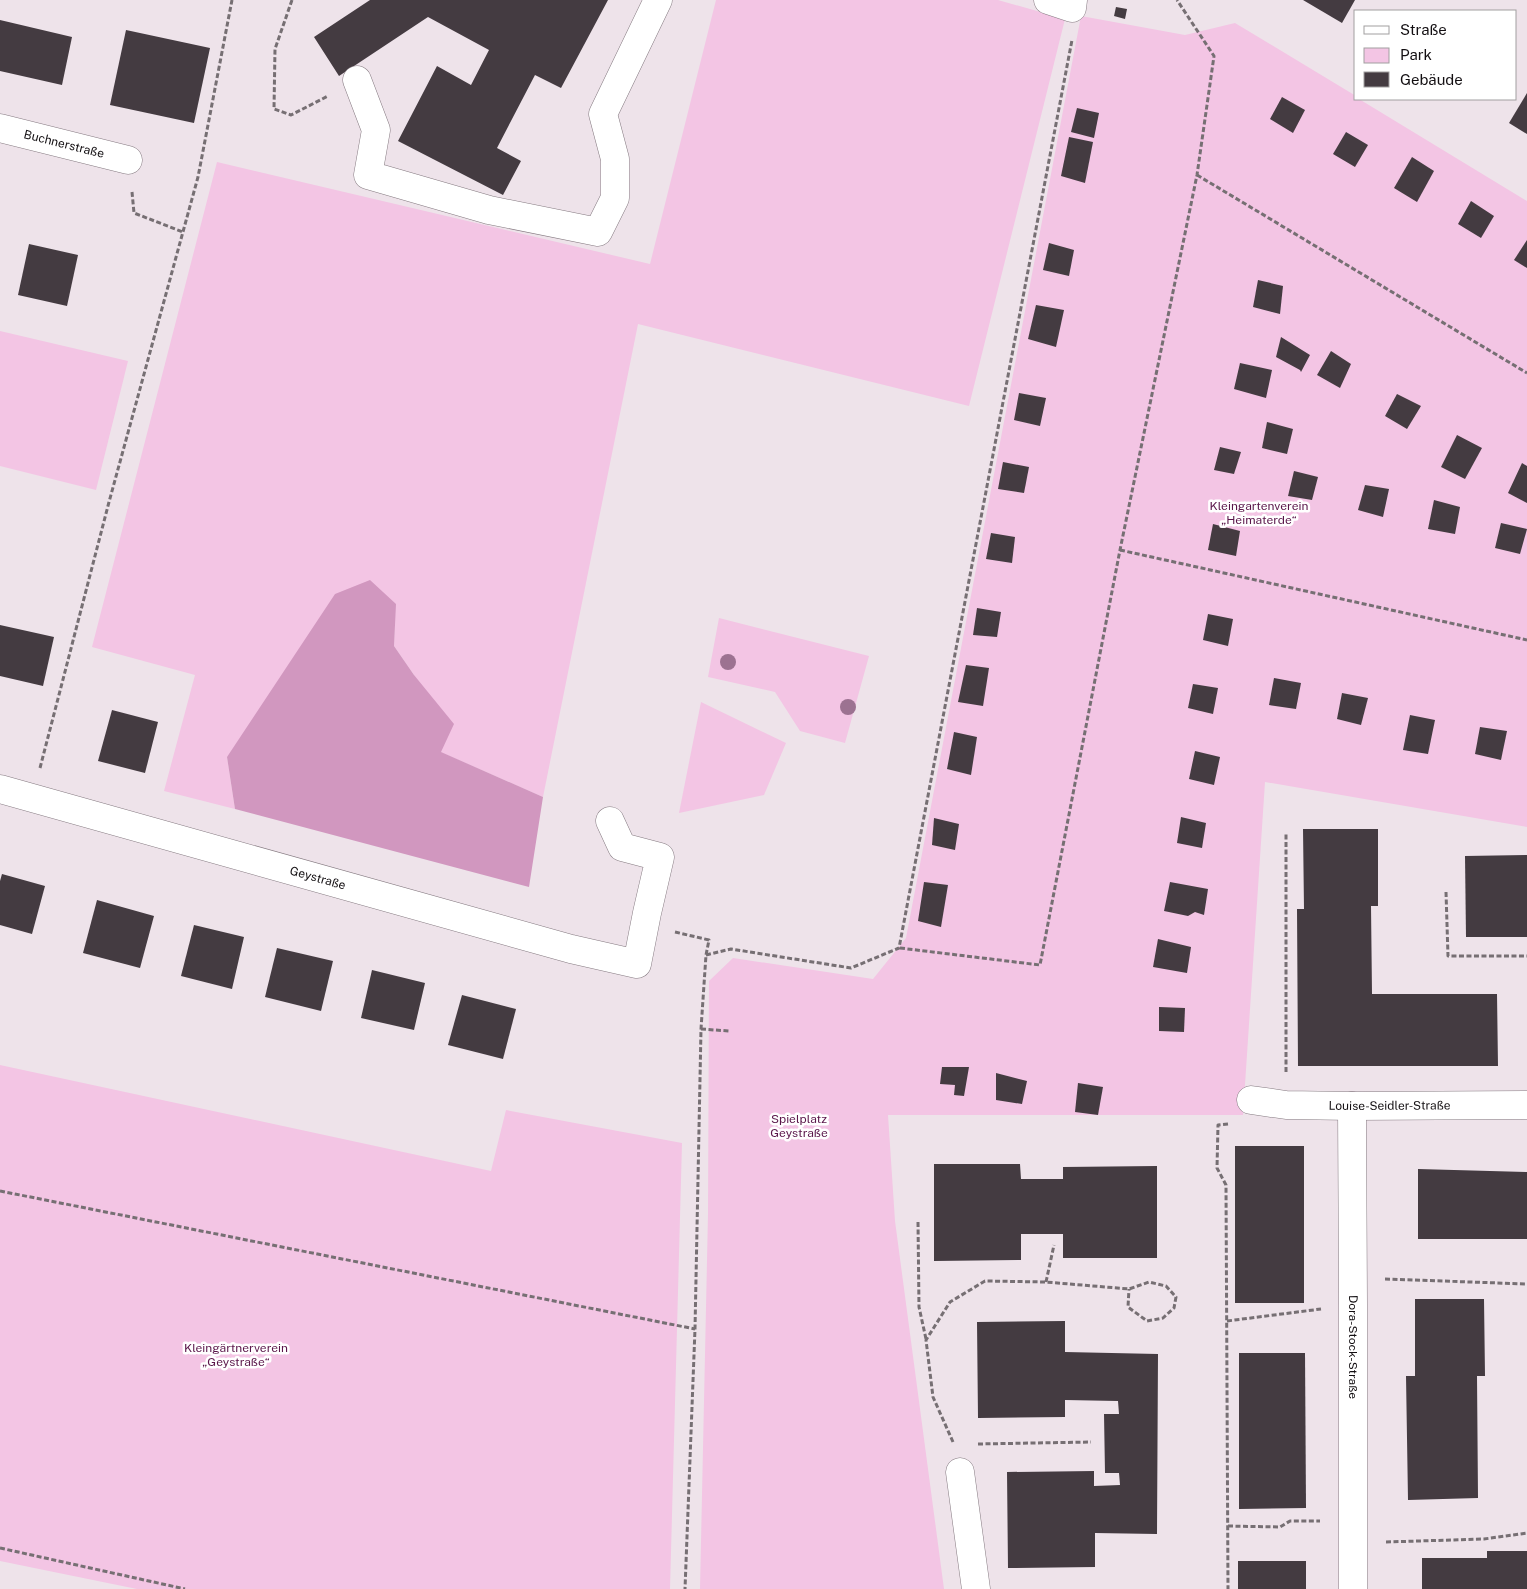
<svg xmlns="http://www.w3.org/2000/svg" width="1527" height="1589" font-family="'Public Sans',sans-serif">
<rect width="100%" height="100%" fill="#eee3ea"/>
<g fill="#f3c5e4">
<polygon points="716,0 998,0 1065,19 969,406 638,324 543,797 440,752 414,675 394,646 395,604 227,757 235,809 164,791 195,675 92,647 217,162 650,264"/>
<polygon points="1081,16 1185,35 1235,23 1356,96 1356,99 1359,99 1527,201 1527,827 1265,782 1243,1115 888,1115 895,1221 944,1589 700,1589 708,1214 709,981 733,958 873,979 906,938"/>
<polygon points="0,331 128,361 96,490 0,466"/>
<polygon points="719,618 869,656 845,743 800,731 775,692 708,677"/>
<polygon points="701,702 786,743 764,795 679,813"/>
<polygon points="0,1065 491,1171 506,1110 682,1143 670,1589 137,1589 0,1561"/>
</g>
<polygon fill="#d197bf" points="370,580 396,604 394,646 414,675 454,724 441,752 543,797 529,887 235,809 227,757 335,594"/>
<g fill="#443b41">
<polygon points="370,0 608,0 561,88 535,75 497,148 521,161 503,195 398,141 437,66 471,85 489,50 428,17 339,76 314,37"/>
<polygon points="1303,0 1355,0 1342,23"/>
<polygon points="1116,7 1127,9 1125,19 1114,16"/>
<polygon points="0,20 72,37 62,85 0,71"/>
<polygon points="126,30 210,48 194,123 110,105"/>
<polygon points="1527,93 1527,134 1509,123"/>
<polygon points="1282,97 1305,110 1293,133 1270,119"/>
<polygon points="1077,108 1099,113 1094,138 1071,132"/>
<polygon points="1346,132 1368,145 1355,167 1333,154"/>
<polygon points="1069,137 1093,142 1085,183 1061,176"/>
<polygon points="1412,157 1434,171 1417,202 1394,188"/>
<polygon points="1471,201 1494,216 1481,238 1458,224"/>
<polygon points="1527,240 1527,268 1514,260"/>
<polygon points="1049,243 1074,250 1069,276 1043,270"/>
<polygon points="29,244 78,255 67,306 18,295"/>
<polygon points="1258,280 1283,286 1280,314 1253,307"/>
<polygon points="1036,305 1064,310 1056,347 1028,339"/>
<polygon points="1281,337 1310,355 1301,372 1300,370 1276,357"/>
<polygon points="1331,351 1351,364 1340,388 1317,375"/>
<polygon points="1240,363 1272,370 1266,398 1234,389"/>
<polygon points="1019,393 1046,398 1040,426 1014,420"/>
<polygon points="1397,394 1421,406 1407,429 1385,416"/>
<polygon points="1267,422 1293,429 1287,454 1262,448"/>
<polygon points="1457,435 1482,448 1465,479 1441,467"/>
<polygon points="1220,447 1241,452 1234,474 1214,470"/>
<polygon points="1003,462 1029,467 1024,493 998,489"/>
<polygon points="1522,463 1527,466 1527,503 1508,493"/>
<polygon points="1294,471 1318,477 1312,500 1288,496"/>
<polygon points="1365,485 1389,489 1383,517 1358,510"/>
<polygon points="1434,500 1460,507 1455,534 1428,529"/>
<polygon points="1501,523 1527,529 1520,554 1495,548"/>
<polygon points="1213,524 1240,531 1236,556 1208,550"/>
<polygon points="991,533 1015,537 1012,563 986,559"/>
<polygon points="977,608 1001,612 997,637 973,635"/>
<polygon points="1208,614 1233,619 1228,646 1203,640"/>
<polygon points="0,625 54,637 43,686 0,676"/>
<polygon points="966,665 989,668 983,706 958,702"/>
<polygon points="1274,678 1301,683 1296,709 1269,705"/>
<polygon points="1193,684 1218,688 1213,714 1188,708"/>
<polygon points="1342,693 1368,698 1361,725 1337,719"/>
<polygon points="112,710 158,722 145,773 98,761"/>
<polygon points="1410,715 1435,720 1428,754 1403,750"/>
<polygon points="1480,727 1507,731 1501,760 1475,754"/>
<polygon points="954,732 977,737 971,775 947,769"/>
<polygon points="1195,751 1220,757 1214,785 1189,779"/>
<polygon points="1181,817 1206,823 1202,848 1177,843"/>
<polygon points="934,818 959,824 955,850 932,845"/>
<polygon points="1303,829 1378,829 1378,906 1371,906 1372,994 1497,994 1498,1066 1298,1066 1297,909 1304,909"/>
<polygon points="1527,855 1527,937 1466,937 1465,856"/>
<polygon points="2,874 45,886 32,934 0,925 0,881"/>
<polygon points="924,882 948,885 941,927 918,921"/>
<polygon points="1170,882 1208,889 1204,915 1195,912 1188,916 1164,911"/>
<polygon points="97,900 154,916 140,968 83,953"/>
<polygon points="194,925 244,937 232,989 181,976"/>
<polygon points="1158,939 1191,947 1187,973 1153,967"/>
<polygon points="277,948 333,961 321,1011 265,997"/>
<polygon points="372,970 425,983 414,1030 361,1018"/>
<polygon points="462,995 516,1009 503,1059 448,1045"/>
<polygon points="1159,1007 1185,1008 1184,1032 1159,1031"/>
<polygon points="942,1067 969,1067 964,1096 954,1095 955,1085 940,1084"/>
<polygon points="996,1073 1027,1081 1022,1104 996,1100"/>
<polygon points="1078,1083 1103,1087 1098,1115 1075,1112"/>
<rect x="1235" y="1146" width="69" height="157"/>
<polygon points="934,1164 1020,1164 1021,1179 1063,1179 1063,1167 1157,1166 1157,1258 1063,1258 1063,1234 1021,1234 1021,1260 934,1261"/>
<polygon points="1418,1169 1527,1172 1527,1239 1418,1239"/>
<polygon points="1415,1299 1484,1299 1485,1376 1477,1376 1478,1498 1408,1500 1406,1376 1415,1376"/>
<polygon points="1065,1321 1065,1352 1158,1354 1157,1534 1095,1533 1095,1567 1008,1568 1007,1472 1094,1471 1094,1486 1120,1485 1119,1473 1105,1473 1104,1414 1119,1414 1118,1401 1065,1400 1065,1417 978,1418 977,1322"/>
<polygon points="1239,1353 1305,1353 1306,1508 1239,1509"/>
<polygon points="1487,1551 1527,1551 1527,1589 1422,1589 1422,1558 1487,1558"/>
<rect x="1238" y="1561" width="68" height="28"/>
</g>
<g fill="none" stroke-linecap="round" stroke-linejoin="round">
<defs>
<g id="minor">
<polyline points="1048,0 1072,8 1073,0"/>
<polyline points="357,80 376,130 368,175 489,210 598,232 615,198 615,159 603,114 658,0"/>
<path id="s1" d="M0 128 128 160"/>
<path id="s2" d="M0 789 571 949 637 964 647 913 660 857 622 847 610 821"/>
<path id="s3" d="M1251 1100 1286 1105 1352 1106 1527 1105"/>
<path id="s4" d="M1352 1106 1353 1305V1589"/>
<polyline points="960,1472 976,1589"/>
</g>
</defs>
<use href="#minor" stroke="#857a81" stroke-width="29"/>
<g stroke="#766f73" stroke-width="3" stroke-dasharray="5 2.5" stroke-linecap="butt">
<polyline points="292,0 275,49 274,109 291,115 328,96"/>
<polyline points="1197,175 1527,373"/>
<polyline points="132,192 134,213 183,232"/>
<polyline points="1120,550 1527,640"/>
<polyline points="40,768 109,502 198,177 232,0"/>
<polyline points="1446,892 1448,956 1527,956"/>
<polyline points="675,932 709,940 706,955 701,1029 695,1329 685,1589"/>
<polyline points="900,948 1040,965 1120,550 1197,175 1214,56 1177,0"/>
<polyline points="706,955 731,949 851,968 899,948 1072,40"/>
<polyline points="701,1029 729,1031"/>
<polyline points="1286,1072 1286,833"/>
<polyline points="1228,1124 1218,1125 1217,1168 1226,1185 1228,1589"/>
<polyline points="0,1191 695,1329"/>
<polyline points="918,1222 919,1307 926,1339"/>
<polyline points="1385,1279 1527,1284"/>
<polyline points="1046,1282 1054,1245"/>
<polyline points="1227,1321 1321,1309"/>
<polyline points="953,1442 933,1397 926,1340 950,1302 985,1281 1046,1282 1129,1289 1149,1282 1166,1286 1176,1297 1174,1308 1163,1318 1147,1321 1128,1307 1129,1289"/>
<polyline points="978,1444 1091,1442"/>
<polyline points="1228,1526 1280,1527 1290,1521 1320,1521"/>
<polyline points="1386,1542 1484,1539 1527,1533"/>
<polyline points="0,1548 185,1589"/>
</g>
<use href="#minor" stroke="#fff" stroke-width="28"/>
</g>
<g fill="#9c7291">
<circle cx="728" cy="662" r="8"/>
<circle cx="848" cy="707" r="8"/>
</g>
<g text-anchor="middle" dominant-baseline="central" stroke-width="5" stroke-linejoin="round" paint-order="stroke">
<g font-size="12" fill="#130f12" stroke="#fff">
<text stroke="none"><textPath href="#s1" startOffset="66">Buchnerstraße</textPath></text>
<text stroke="none"><textPath href="#s2" startOffset="330">Geystraße</textPath></text>
<text stroke="none"><textPath href="#s3" startOffset="139">Louise-Seidler-Straße</textPath></text>
<text stroke="none"><textPath href="#s4" startOffset="241">Dora-Stock-Straße</textPath></text>
</g>
<g font-size="12" fill="#591549" stroke="#fff">
<text x="1259" y="506">Kleingartenverein<tspan x="1259" dy="14">„Heimaterde“</tspan></text>
<text x="799" y="1119">Spielplatz<tspan x="799" dy="14">Geystraße</tspan></text>
<text x="236" y="1348">Kleingärtnerverein<tspan x="236" dy="14">„Geystraße“</tspan></text>
</g>
</g>
<rect x="1354" y="10" width="162" height="90" fill="#ffffff" stroke="#a19fa0"/>
<rect x="1364" y="26" width="25" height="8" fill="#ffffff" stroke="#a19fa0"/>
<text x="1400" y="35" font-size="15" fill="#130f12">Straße</text>
<rect x="1364" y="48" width="25" height="15" fill="#f3c5e4" stroke="#a19fa0"/>
<text x="1400" y="60" font-size="15" fill="#130f12">Park</text>
<rect x="1364" y="72" width="25" height="15" fill="#443b41" stroke="#a19fa0"/>
<text x="1400" y="85" font-size="15" fill="#130f12">Gebäude</text>
</svg>
